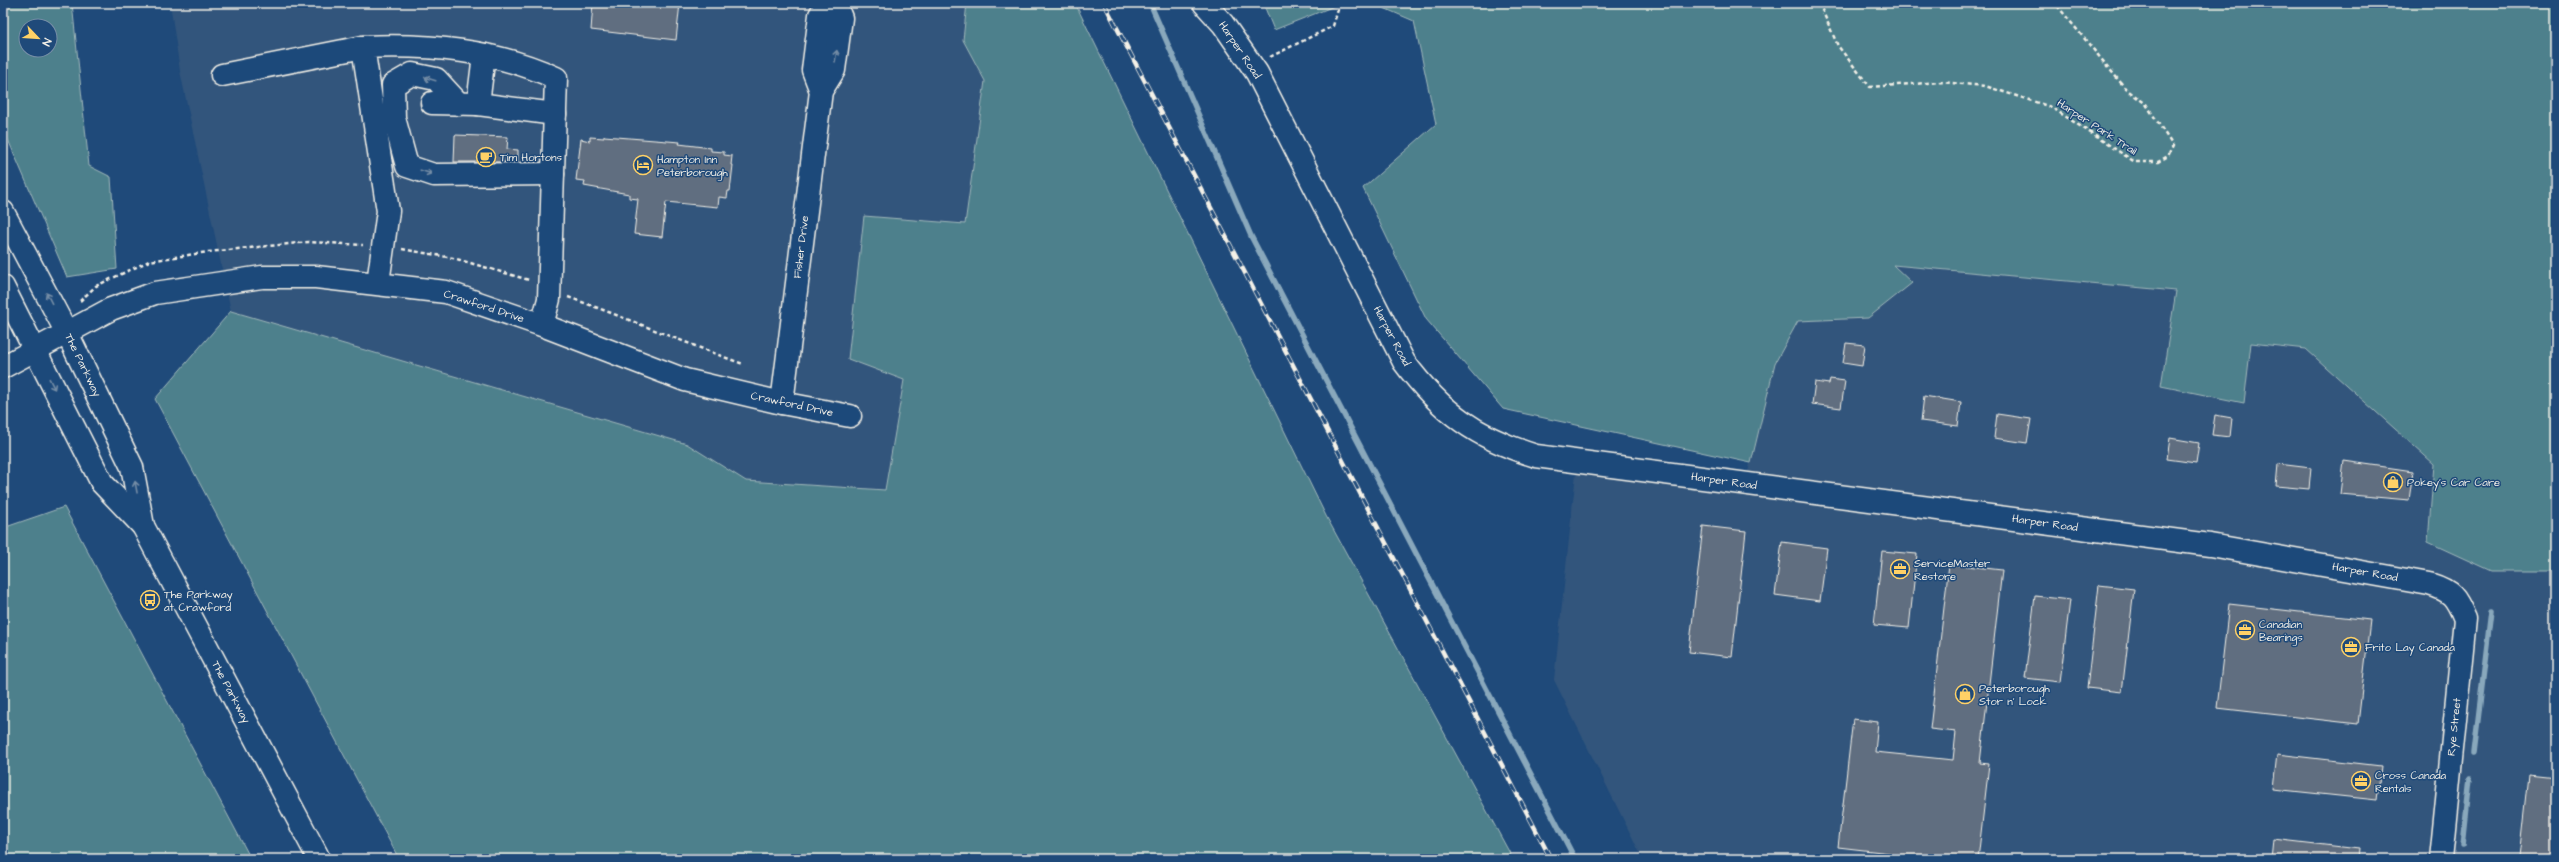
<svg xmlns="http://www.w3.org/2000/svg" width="2559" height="862" font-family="'Architects Daughter',sans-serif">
<rect width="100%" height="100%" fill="#1f4a7a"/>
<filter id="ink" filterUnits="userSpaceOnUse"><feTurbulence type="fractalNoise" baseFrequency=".025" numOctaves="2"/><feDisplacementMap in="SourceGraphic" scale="8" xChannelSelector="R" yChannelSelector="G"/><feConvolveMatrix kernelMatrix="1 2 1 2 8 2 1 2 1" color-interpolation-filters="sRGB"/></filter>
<g filter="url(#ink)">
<g fill="#32557c">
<polygon points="170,3 967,3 963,40 985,81 965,224 865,216 904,380 885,490 746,481 687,444 231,311 180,71"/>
<polygon points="1892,265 2177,291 2251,343 2306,349 2434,464 2429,543 2491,571 2556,571 2556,859 1643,859 1554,680 1576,473 1743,492 1775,363 1798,321 1869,317 1912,283"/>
</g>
<g fill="#4e808c" stroke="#a1b8ba" fill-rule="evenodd">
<path d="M3 3H72L89 166 111 177 117 269 67 277 3 128ZM26 26H50V50H26Z"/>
<polygon points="967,3 1075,3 1326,516 1513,859 399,859 155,399 231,311 687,444 746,481 885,490 904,380 848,359 864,216 965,224 985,81 963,40"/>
<polygon points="1263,3 1342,3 1274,30"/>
<polygon points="1372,3 2556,3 2556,571 2491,571 2428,542 2434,464 2306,349 2251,343 2244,403 2161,386 2176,291 1893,265 1912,283 1868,318 1798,321 1775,363 1751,463 1503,409 1426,319 1363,188 1436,124 1414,21"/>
<polygon points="64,507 251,859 3,859 3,528"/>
</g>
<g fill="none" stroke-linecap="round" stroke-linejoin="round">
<g stroke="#89a8bc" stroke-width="5.5">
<polyline points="1150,3 1251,236 1575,859"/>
<polyline points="2474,753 2491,611"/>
<polyline points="2463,845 2470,778"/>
</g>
</g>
<g fill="#606e80" stroke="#f4f1e8">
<polygon points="593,3 680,3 676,40 591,30"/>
<polygon points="455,135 508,137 507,149 518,150 518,162 454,162"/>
<polygon points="604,136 680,142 679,144 711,148 711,151 724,152 724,155 732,156 731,165 733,165 730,191 728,191 727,198 719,197 718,207 666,202 662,237 634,234 638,199 629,198 629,194 584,186 585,181 576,180 581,139 590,141 590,137 604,138"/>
<polygon points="1846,343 1865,345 1862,366 1843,363"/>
<polygon points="1830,379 1845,381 1841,408 1812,404 1815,382 1829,384"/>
<polygon points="1924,396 1961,402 1958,426 1921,421"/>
<polygon points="1997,414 2031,419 2027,443 1994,438"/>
<polygon points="2215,415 2232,418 2230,437 2212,435"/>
<polygon points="2170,438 2199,443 2196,463 2167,459"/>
<polygon points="2344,461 2413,471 2409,500 2340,494"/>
<polygon points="2278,464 2311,468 2309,489 2276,486"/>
<polygon points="1703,526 1746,531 1732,657 1689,652"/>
<polygon points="1782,542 1827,548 1820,601 1775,595"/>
<polygon points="1882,551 1917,554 1909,628 1874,625"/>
<polygon points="1949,564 2002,570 1980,763 1989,764 1978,859 1889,859 1890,853 1838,847 1853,719 1878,722 1875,752 1953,760 1956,732 1930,729"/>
<polygon points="2099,585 2134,589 2122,692 2087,688"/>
<polygon points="2035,596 2070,600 2060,682 2025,678"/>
<polygon points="2229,604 2370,620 2358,724 2217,708"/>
<polygon points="2277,754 2381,766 2377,800 2273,789"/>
<polygon points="2528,775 2556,778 2556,859 2519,857"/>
<polygon points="2273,839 2359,849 2358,859 2271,859"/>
</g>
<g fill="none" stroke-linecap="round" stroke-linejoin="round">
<defs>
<g id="minor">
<path d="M1204 3 1223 24 1257 73 1404 362C1441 412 1477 438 1536 456L2210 545 2429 584C2452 591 2456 597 2465 619L2441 859"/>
<polyline points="222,75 363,47"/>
<polyline points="821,91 813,70 820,15 827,3"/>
<polyline points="432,103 478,104 555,114"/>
<polyline points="459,104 436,79 412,74 393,85 394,118 407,166 434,175 553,174"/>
<polyline points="478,104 484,55"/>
<path d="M378 283 388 211 363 47C430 44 495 50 556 78L549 299 542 325"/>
<polyline points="3,367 111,309 155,293 262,277 316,277 446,292 542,325 685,380 782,403 850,416"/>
<polyline points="782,403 821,91 834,70 841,18 835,3"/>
</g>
<g id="major">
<polyline points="3,212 67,333 132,467 143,526"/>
<polyline points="3,287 102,483 143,526 319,859"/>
</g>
</defs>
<use href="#minor" stroke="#f4f1e8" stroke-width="25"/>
<use href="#major" stroke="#f4f1e8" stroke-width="25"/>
<g stroke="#f4f1e8" stroke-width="2.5" stroke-dasharray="4 3" stroke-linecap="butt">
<polyline points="1819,3 1838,46 1870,87 1941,82 1985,86 2051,107 2135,162 2158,162 2168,156 2173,146 2146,104 2126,89 2055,3"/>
<polyline points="1270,57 1333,26 1340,3"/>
<polyline points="402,249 453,258 529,280"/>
<path d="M568 297C627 318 685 343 743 364"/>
<polyline points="80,301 96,286 149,261 208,252 309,242 363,245"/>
</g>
<use href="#minor" stroke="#1f4a7a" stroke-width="22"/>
<use href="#major" stroke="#1f4a7a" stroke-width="22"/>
<defs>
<polyline id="rail" points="1104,3 1551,859"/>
</defs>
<use href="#rail" stroke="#f4f1e8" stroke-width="4.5"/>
<use href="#rail" stroke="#1f4a7a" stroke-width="3" stroke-dasharray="9" stroke-linecap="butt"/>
</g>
<defs><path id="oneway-shaft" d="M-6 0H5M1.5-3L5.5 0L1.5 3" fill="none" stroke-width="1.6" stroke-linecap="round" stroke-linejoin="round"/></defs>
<g stroke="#748da6">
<use href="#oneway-shaft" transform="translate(836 56) rotate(-81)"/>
<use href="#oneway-shaft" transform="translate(430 79) rotate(-163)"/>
<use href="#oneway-shaft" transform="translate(426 172) rotate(18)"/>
<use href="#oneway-shaft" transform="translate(49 298) rotate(-117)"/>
<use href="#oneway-shaft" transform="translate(52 384) rotate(63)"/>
<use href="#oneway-shaft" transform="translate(136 487) rotate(-100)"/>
</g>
</g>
<defs>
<symbol id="cafe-ring" viewBox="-11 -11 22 22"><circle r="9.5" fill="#1f4a7a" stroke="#ffd166" stroke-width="1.5"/><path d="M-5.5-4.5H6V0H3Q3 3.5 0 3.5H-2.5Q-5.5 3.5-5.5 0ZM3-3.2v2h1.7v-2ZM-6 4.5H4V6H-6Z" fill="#ffd166"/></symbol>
<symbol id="hotel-ring" viewBox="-11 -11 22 22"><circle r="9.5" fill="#1f4a7a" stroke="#ffd166" stroke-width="1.5"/><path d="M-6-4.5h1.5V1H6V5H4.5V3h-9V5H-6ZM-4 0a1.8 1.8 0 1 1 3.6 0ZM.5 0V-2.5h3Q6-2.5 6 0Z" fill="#ffd166"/></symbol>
<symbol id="shop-ring" viewBox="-11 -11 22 22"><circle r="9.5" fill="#1f4a7a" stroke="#ffd166" stroke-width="1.5"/><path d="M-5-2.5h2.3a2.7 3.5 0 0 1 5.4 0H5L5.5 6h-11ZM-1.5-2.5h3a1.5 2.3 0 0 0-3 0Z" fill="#ffd166"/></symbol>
<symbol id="office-ring" viewBox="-11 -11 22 22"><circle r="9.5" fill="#1f4a7a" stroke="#ffd166" stroke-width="1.5"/><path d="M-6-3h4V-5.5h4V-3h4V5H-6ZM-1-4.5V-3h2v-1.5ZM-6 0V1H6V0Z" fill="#ffd166"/></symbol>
<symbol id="bus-ring" viewBox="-11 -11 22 22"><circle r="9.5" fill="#1f4a7a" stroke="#ffd166" stroke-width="1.5"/><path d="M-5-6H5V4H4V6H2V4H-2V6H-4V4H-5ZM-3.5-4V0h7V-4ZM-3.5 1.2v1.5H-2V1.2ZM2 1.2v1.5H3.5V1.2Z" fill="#ffd166"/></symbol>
</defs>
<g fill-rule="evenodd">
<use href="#cafe-ring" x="475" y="146" width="22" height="22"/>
<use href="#hotel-ring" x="632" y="154" width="22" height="22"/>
<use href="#shop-ring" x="2382" y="471" width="22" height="22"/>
<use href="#office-ring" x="1889" y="558" width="22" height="22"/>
<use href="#bus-ring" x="139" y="589" width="22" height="22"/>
<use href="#office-ring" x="2234" y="619" width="22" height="22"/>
<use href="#office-ring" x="2340" y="636" width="22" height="22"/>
<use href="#shop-ring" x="1954" y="683" width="22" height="22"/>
<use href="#office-ring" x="2350" y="770" width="22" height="22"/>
</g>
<g text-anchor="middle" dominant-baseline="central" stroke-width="3" stroke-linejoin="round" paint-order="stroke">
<g font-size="11" fill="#f4f1e8" stroke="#1f4a7a">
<text transform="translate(1240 50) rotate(56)">Harper Road</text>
<text transform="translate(2097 127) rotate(33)">Harper Park Trail</text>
<text transform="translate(801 247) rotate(-83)">Fisher Drive</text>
<text transform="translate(484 306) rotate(18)">Crawford Drive</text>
<text transform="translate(1392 336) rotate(62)">Harper Road</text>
<text transform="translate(83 365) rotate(64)">The Parkway</text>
<text transform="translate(792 404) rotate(12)">Crawford Drive</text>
<text transform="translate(1724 481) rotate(8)">Harper Road</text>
<text transform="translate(2045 523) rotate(8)">Harper Road</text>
<text transform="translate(2365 572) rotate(10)">Harper Road</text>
<text transform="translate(231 692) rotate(62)">The Parkway</text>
<text transform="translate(2454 727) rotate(-84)">Rye Street</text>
</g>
<g font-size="11" fill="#f4f1e8" stroke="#1f4a7a" text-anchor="start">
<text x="500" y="157">Tim Hortons</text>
<text x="657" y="159">Hampton Inn<tspan x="657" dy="13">Peterborough</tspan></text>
<text x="2407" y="482">Pokey's Car Care</text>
<text x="1914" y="563">ServiceMaster<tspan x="1914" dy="13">Restore</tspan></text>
<text x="164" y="594">The Parkway<tspan x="164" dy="13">at Crawford</tspan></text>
<text x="2259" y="624">Canadian<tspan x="2259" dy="13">Bearings</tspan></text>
<text x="2365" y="647">Frito Lay Canada</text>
<text x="1979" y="688">Peterborough<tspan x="1979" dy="13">Stor n' Lock</tspan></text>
<text x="2375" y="775">Cross Canada<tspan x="2375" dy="13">Rentals</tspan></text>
</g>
</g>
<rect width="2559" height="862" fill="none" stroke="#1f4a7a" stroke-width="16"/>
<rect x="8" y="8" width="2543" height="846" fill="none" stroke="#f4f1e8" stroke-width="1.5" filter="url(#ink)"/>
<g transform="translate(38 38) rotate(115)"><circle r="19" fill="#1f4a7a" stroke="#748da6"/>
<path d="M0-3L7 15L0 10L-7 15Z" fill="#ffd166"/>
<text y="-6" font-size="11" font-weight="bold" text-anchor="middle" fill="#f4f1e8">N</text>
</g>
</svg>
